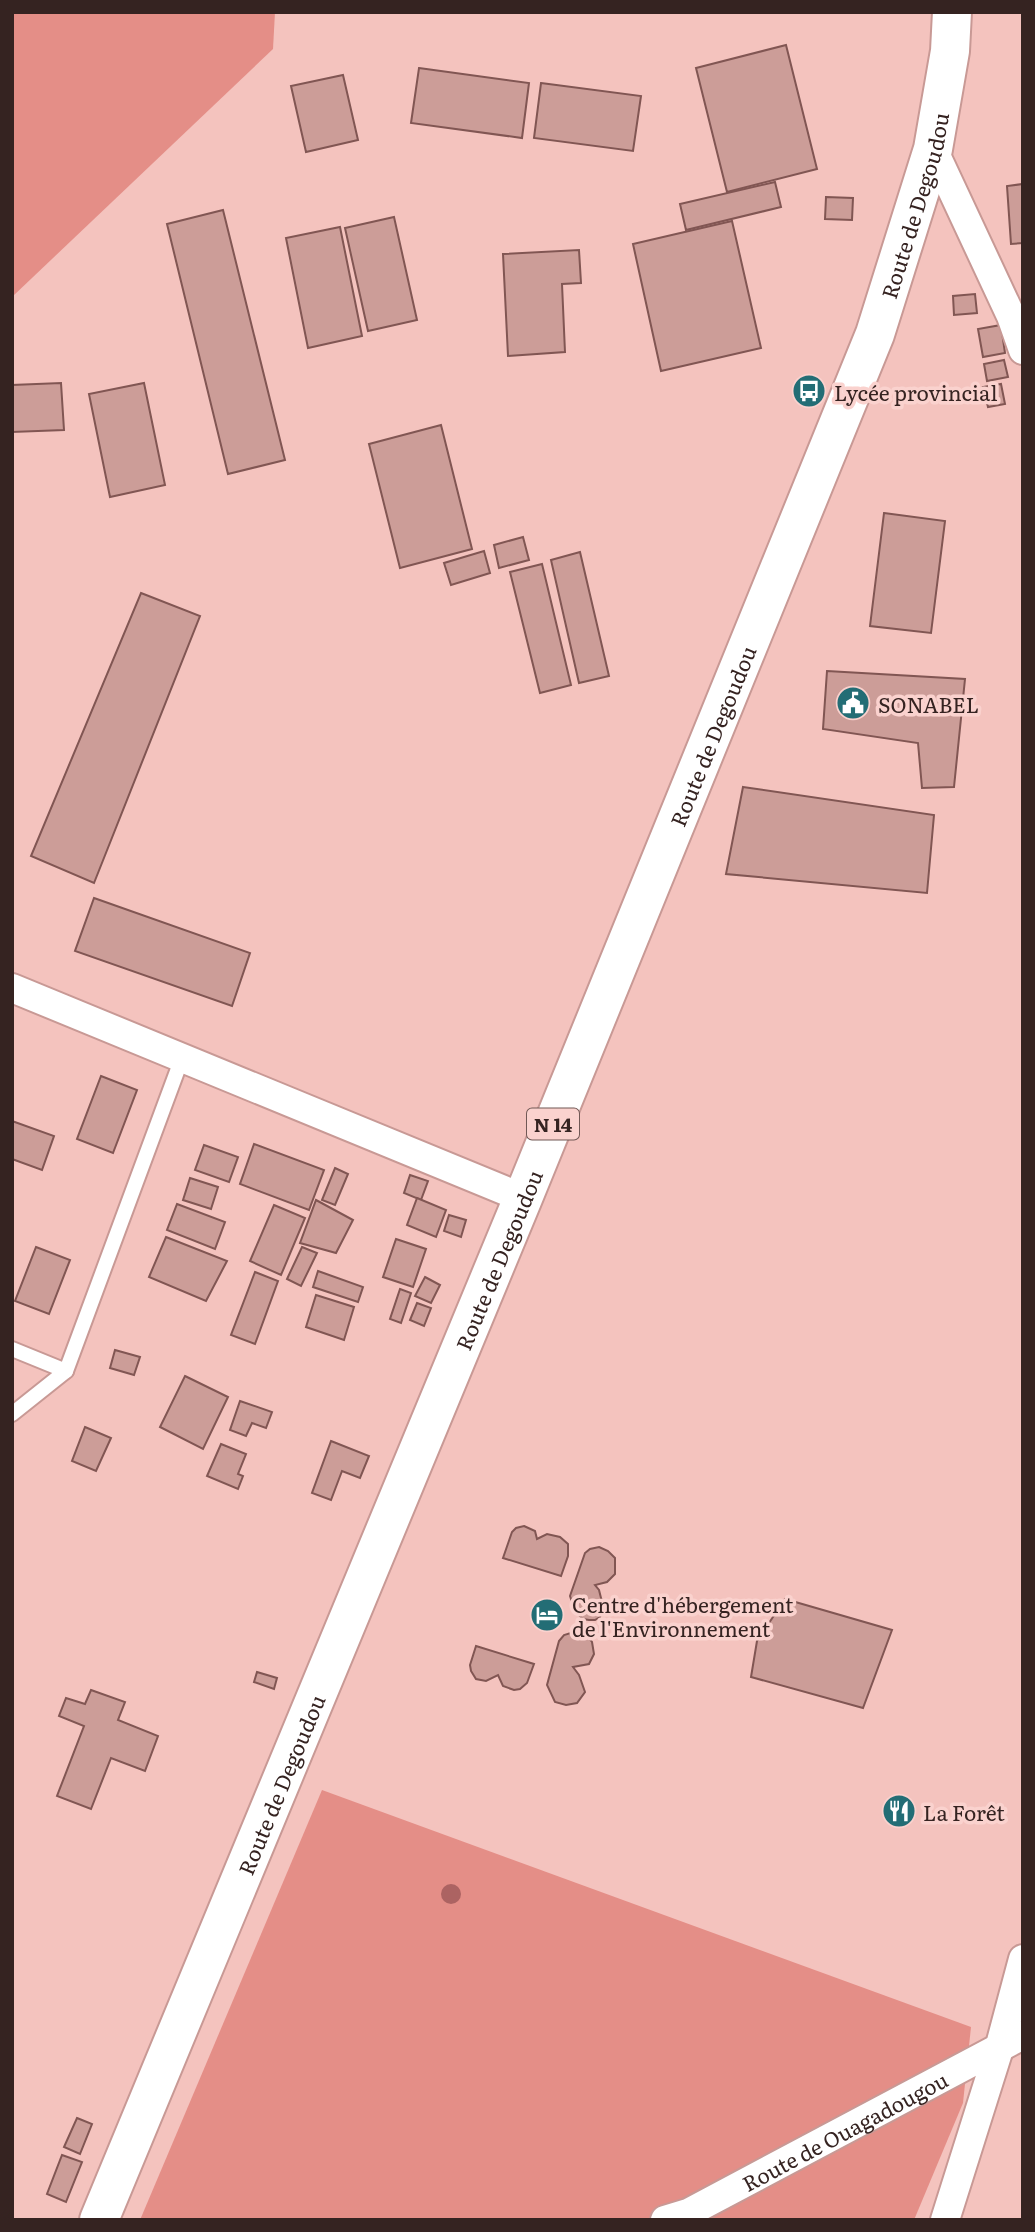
<svg xmlns="http://www.w3.org/2000/svg" width="1035" height="2232" font-family="Literata,serif">
<rect width="100%" height="100%" fill="#f4c3be"/>
<g fill="#e48e87">
<polygon points="12,12 275,12 273,49 12,297"/>
<polygon points="322,1790 971,2027 963,2103 914,2220 140,2220"/>
</g>
<g fill="#cc9d98" stroke="#815653" stroke-width="2">
<polygon points="786,45 817,169 727,192 696,68"/>
<polygon points="419,68 529,83 522,138 411,123"/>
<polygon points="343,75 358,140 306,152 291,86"/>
<polygon points="541,83 641,96 633,151 534,138"/>
<polygon points="775,182 781,207 686,230 680,204"/>
<polygon points="1023,184 1023,243 1011,244 1007,186"/>
<polygon points="826,197 853,198 852,220 825,219"/>
<polygon points="223,210 285,460 228,474 167,224"/>
<polygon points="394,217 417,320 368,331 345,228"/>
<polygon points="732,221 761,348 661,371 633,244"/>
<polygon points="340,227 362,336 308,348 286,238"/>
<polygon points="579,250 581,283 562,284 565,352 508,356 503,254"/>
<polygon points="975,294 977,313 954,315 953,296"/>
<polygon points="1001,325 1005,353 983,357 978,329"/>
<polygon points="1004,360 1008,377 987,381 984,364"/>
<polygon points="61,383 64,430 12,432 12,385"/>
<polygon points="144,383 165,485 110,497 89,394"/>
<polygon points="1001,384 1005,404 988,407 983,387"/>
<polygon points="441,425 472,549 400,568 369,444"/>
<polygon points="884,513 945,521 931,633 870,626"/>
<polygon points="523,537 529,560 499,568 494,545"/>
<polygon points="484,551 490,573 451,585 444,563"/>
<polygon points="580,552 609,676 579,683 551,560"/>
<polygon points="542,564 571,685 540,693 510,572"/>
<polygon points="141,593 200,616 94,883 31,856"/>
<polygon points="827,671 965,679 954,787 922,788 918,743 823,729"/>
<polygon points="743,787 934,815 927,893 726,874"/>
<polygon points="94,898 250,953 232,1006 75,951"/>
<polygon points="101,1076 137,1090 113,1153 77,1139"/>
<polygon points="12,1121 54,1136 42,1170 12,1159"/>
<polygon points="254,1144 324,1170 309,1210 240,1184"/>
<polygon points="204,1145 238,1157 229,1182 195,1170"/>
<polygon points="335,1168 348,1174 335,1205 322,1200"/>
<polygon points="410,1175 428,1181 421,1200 404,1193"/>
<polygon points="190,1178 218,1187 211,1209 183,1200"/>
<polygon points="417,1198 446,1210 436,1237 407,1225"/>
<polygon points="316,1200 353,1220 336,1253 300,1243"/>
<polygon points="177,1204 225,1222 215,1249 167,1230"/>
<polygon points="274,1205 305,1218 281,1275 250,1261"/>
<polygon points="449,1215 466,1220 461,1237 444,1231"/>
<polygon points="166,1237 227,1261 206,1301 149,1277"/>
<polygon points="396,1239 426,1249 413,1287 383,1277"/>
<polygon points="36,1247 70,1260 49,1314 15,1301"/>
<polygon points="302,1247 317,1253 301,1286 287,1279"/>
<polygon points="318,1271 363,1287 358,1302 313,1287"/>
<polygon points="255,1272 278,1281 255,1344 231,1335"/>
<polygon points="425,1277 440,1285 431,1303 415,1296"/>
<polygon points="400,1289 411,1293 401,1323 390,1319"/>
<polygon points="316,1295 354,1307 344,1340 306,1327"/>
<polygon points="417,1303 431,1308 424,1326 410,1320"/>
<polygon points="115,1350 140,1357 134,1375 110,1368"/>
<polygon points="185,1376 228,1397 203,1449 160,1427"/>
<polygon points="240,1401 272,1412 266,1428 252,1423 246,1436 230,1430"/>
<polygon points="85,1427 111,1438 96,1471 72,1461"/>
<polygon points="331,1441 369,1456 360,1478 342,1471 331,1500 312,1493"/>
<polygon points="221,1444 246,1454 238,1474 243,1476 238,1489 207,1476"/>
<polygon points="524,1526 535,1531 537,1539 547,1534 560,1537 568,1544 568,1556 561,1576 503,1558 512,1532 516,1528"/>
<polygon points="599,1547 608,1551 615,1558 615,1574 607,1582 595,1585 599,1590 603,1606 600,1617 595,1620 589,1620 583,1619 575,1611 570,1596 585,1553 590,1549"/>
<polygon points="785,1599 892,1630 863,1708 751,1677 757,1641"/>
<polygon points="577,1631 588,1637 592,1642 594,1654 589,1664 573,1667 579,1675 585,1692 577,1703 566,1705 555,1702 547,1685 559,1641 564,1635"/>
<polygon points="476,1646 534,1664 527,1683 520,1689 514,1690 503,1686 498,1675 486,1681 476,1679 471,1671 470,1665"/>
<polygon points="257,1672 277,1678 274,1689 254,1682"/>
<polygon points="91,1690 125,1702 118,1720 158,1736 145,1771 111,1758 91,1809 57,1796 84,1726 59,1716 66,1698 85,1704"/>
<polygon points="77,2118 92,2124 80,2154 64,2147"/>
<polygon points="62,2155 82,2162 66,2202 47,2194"/>
</g>
<g fill="none" stroke-linecap="round" stroke-linejoin="round">
<defs>
<g id="lane">
<polyline points="12,1349 66,1371"/>
<polyline points="12,1414 66,1371 182,1058"/>
</g>
<g id="street">
<polyline points="933,149 1011,316 1023,350"/>
<polyline points="12,988 523,1198"/>
<path id="s1" d="M665 2220 688 2213 1023 2035"/>
<polyline points="945,2220 999,2049 1023,1959"/>
</g>
<g id="primary">
<path id="s2" d="M99 2220 523 1198 875 334 933 149 950 51 952 12"/>
</g>
</defs>
<use href="#lane" stroke="#c89995" stroke-width="18"/>
<use href="#street" stroke="#c89995" stroke-width="32"/>
<use href="#primary" stroke="#c89995" stroke-width="42"/>
<use href="#lane" stroke="#fff" stroke-width="14"/>
<use href="#street" stroke="#fff" stroke-width="28"/>
<use href="#primary" stroke="#fff" stroke-width="38"/>
</g>
<circle fill="#ac6362" cx="451" cy="1894" r="10"/>
<defs>
<symbol id="bus-disc" viewBox="-11 -11 22 22"><circle r="9.5" fill="#236d75" stroke="#fad2ce"/><path d="M-5-6H5V4H4V6H2V4H-2V6H-4V4H-5ZM-3.5-4V0h7V-4ZM-3.5 1.2v1.5H-2V1.2ZM2 1.2v1.5H3.5V1.2Z" fill="#fff"/></symbol>
<symbol id="civic-disc" viewBox="-11 -11 22 22"><circle r="9.5" fill="#236d75" stroke="#fad2ce"/><path d="M-.6-6.5H3V-4.5H.6V-3L4-1V1h2V6H-6V1h2V-1L-.6-3ZM-1.2 2.5V6h2.4V2.5Z" fill="#fff"/></symbol>
<symbol id="hotel-disc" viewBox="-11 -11 22 22"><circle r="9.5" fill="#236d75" stroke="#fad2ce"/><path d="M-6-4.5h1.5V1H6V5H4.5V3h-9V5H-6ZM-4 0a1.8 1.8 0 1 1 3.6 0ZM.5 0V-2.5h3Q6-2.5 6 0Z" fill="#fff"/></symbol>
<symbol id="restaurant-disc" viewBox="-11 -11 22 22"><circle r="9.5" fill="#236d75" stroke="#fad2ce"/><path d="M-5-6h1v4h1v-4h1v4h1v-4h1v5L-1.5 .5V6h-2V.5L-5-1ZM5-6V6H3V1.5H1.5Q1.5-4 5-6Z" fill="#fff"/></symbol>
</defs>
<g fill-rule="evenodd">
<use href="#bus-disc" x="790" y="372" width="38" height="38"/>
<use href="#civic-disc" x="834" y="684" width="38" height="38"/>
<use href="#hotel-disc" x="528" y="1596" width="38" height="38"/>
<use href="#restaurant-disc" x="880" y="1792" width="38" height="38"/>
</g>
<g text-anchor="middle" dominant-baseline="central" stroke-width="7" stroke-linejoin="round" paint-order="stroke">
<rect fill="#fad2ce" stroke="#705855" stroke-width="2" x="527" y="1108.5" width="52" height="31" rx="5"/>
<g font-size="19" font-weight="bold" fill="#352321">
<text x="553" y="1124">N 14</text>
</g>
<g font-size="21" fill="#352321" stroke="#fad2ce">
<text stroke="none"><textPath href="#s2" startOffset="2174">Route de Degoudou</textPath></text>
<text stroke="none"><textPath href="#s2" startOffset="1606">Route de Degoudou</textPath></text>
<text stroke="none"><textPath href="#s2" startOffset="1040">Route de Degoudou</textPath></text>
<text stroke="none"><textPath href="#s2" startOffset="472">Route de Degoudou</textPath></text>
<text stroke="none"><textPath href="#s1" startOffset="201">Route de Ouagadougou</textPath></text>
</g>
<g font-size="21" fill="#352321" stroke="#fad2ce" text-anchor="start">
<text x="834" y="391">Lycée provincial</text>
<text x="878" y="703">SONABEL</text>
<text x="572" y="1603">Centre d'hébergement<tspan x="572" dy="24">de l'Environnement</tspan></text>
<text x="923" y="1811">La Forêt</text>
</g>
</g>
<rect width="1035" height="2232" fill="none" stroke="#352321" stroke-width="28"/>
</svg>
